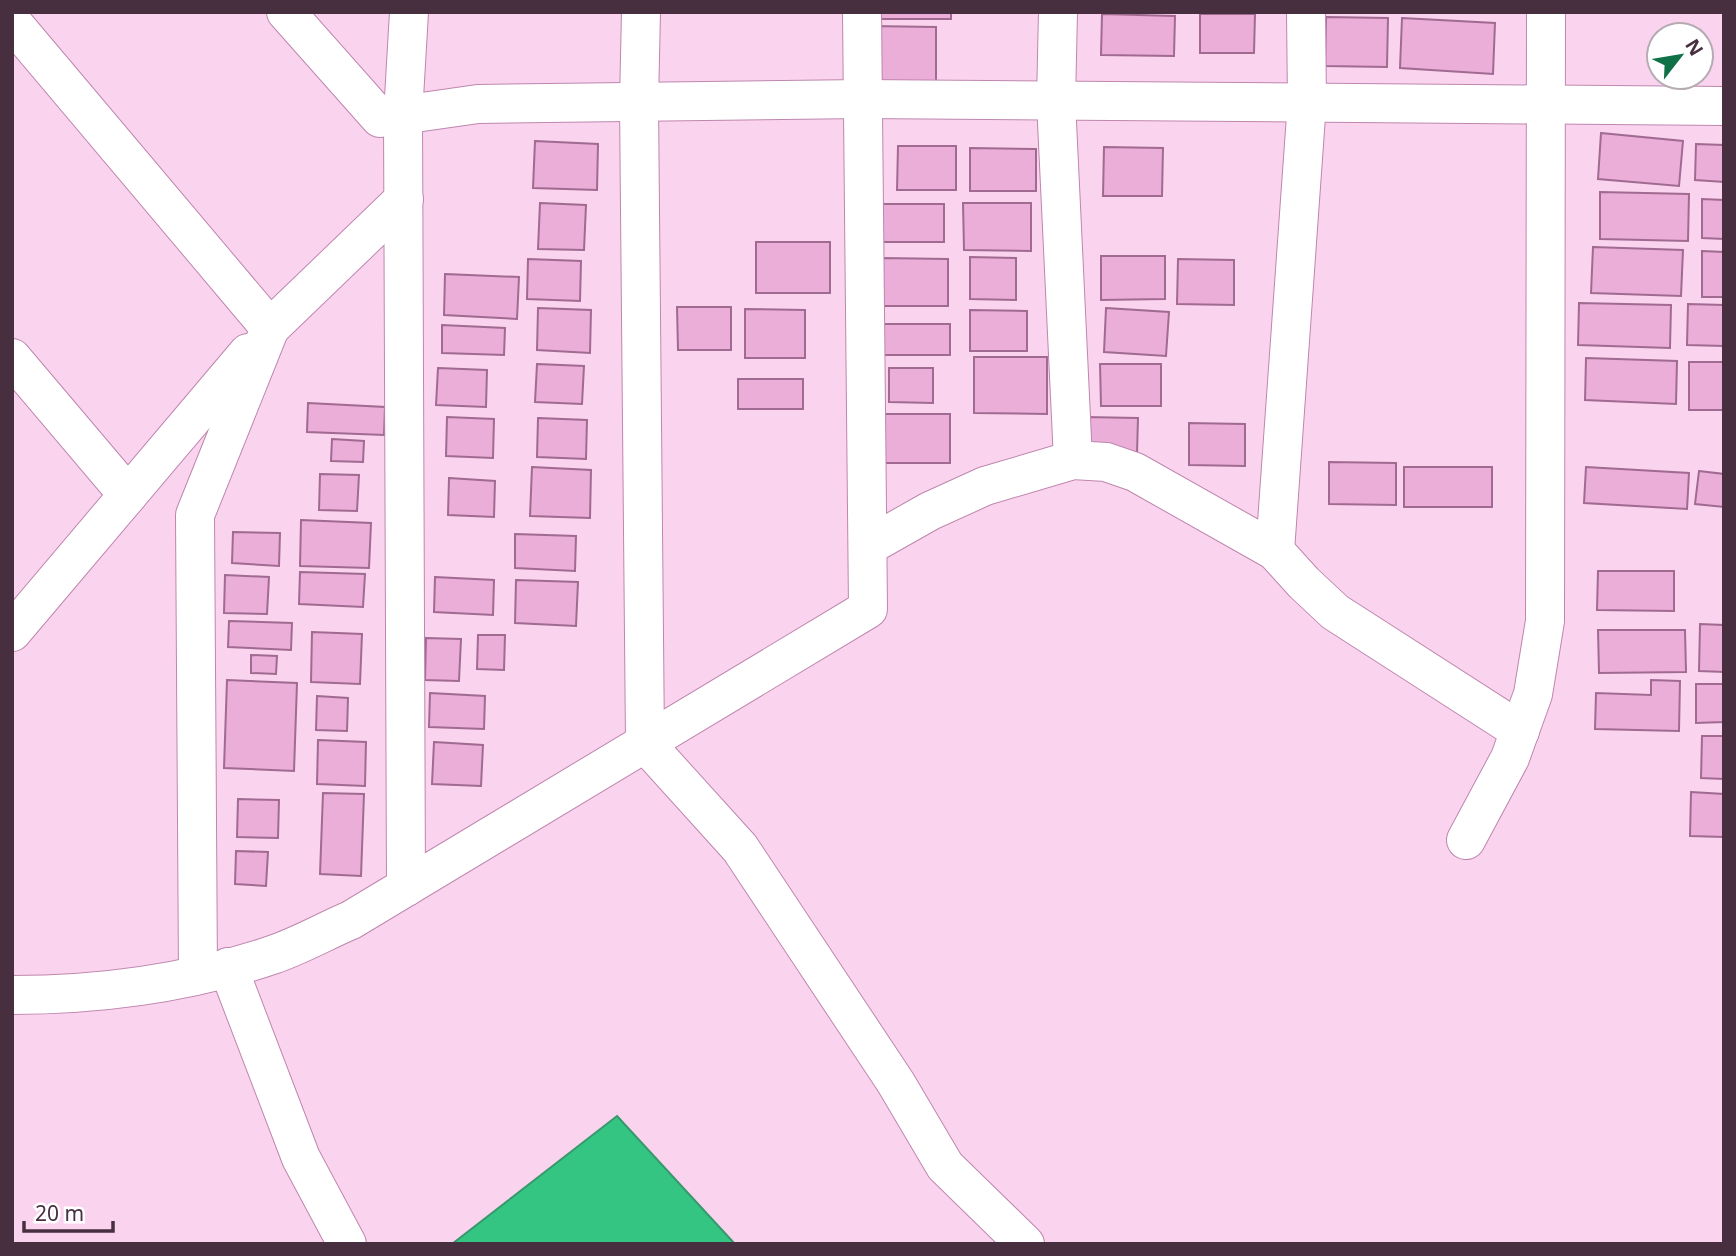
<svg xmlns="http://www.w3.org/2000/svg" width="1736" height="1256" font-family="'Noto Sans',sans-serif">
<rect width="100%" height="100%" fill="#fad4ee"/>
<polygon fill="#33c581" stroke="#39986e" stroke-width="2" points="617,1116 735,1244 452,1244"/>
<g fill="#eaaed8" stroke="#a16a91" stroke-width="2">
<rect x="875" y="12" width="76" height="7"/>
<polygon points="1102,14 1175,16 1174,56 1101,55"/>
<polygon points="1200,14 1255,14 1254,53 1200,53"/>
<polygon points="1326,17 1388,18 1387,67 1325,66"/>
<polygon points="1402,18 1495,23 1493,74 1400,68"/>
<polygon points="870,26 936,27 936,83 870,83"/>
<polygon points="1601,133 1683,141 1679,186 1598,179"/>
<polygon points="535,141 598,144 597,190 533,188"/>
<polygon points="1696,144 1724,145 1724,182 1695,180"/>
<polygon points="898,146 956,146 956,190 897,190"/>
<polygon points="1104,147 1163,148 1162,196 1103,196"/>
<polygon points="970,148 1036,149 1036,191 970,191"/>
<polygon points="1600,192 1689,194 1688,241 1600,239"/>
<polygon points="1702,199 1724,200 1724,239 1702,238"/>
<polygon points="540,203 586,205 584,250 538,249"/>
<polygon points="963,203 1031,203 1031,251 964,250"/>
<rect x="882" y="204" width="62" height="38"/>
<rect x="756" y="242" width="74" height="51"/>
<polygon points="1593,247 1683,250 1681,296 1591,293"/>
<polygon points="1702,251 1724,252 1724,297 1702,297"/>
<polygon points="1101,256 1165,256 1165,299 1101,300"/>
<polygon points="970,257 1016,258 1016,300 970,299"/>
<polygon points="882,258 948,259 948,306 882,306"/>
<polygon points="528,259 581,261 580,301 527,299"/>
<polygon points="1178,259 1234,260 1234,305 1177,304"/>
<polygon points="445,274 519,277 517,319 444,315"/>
<polygon points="1579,303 1671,305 1670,348 1578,345"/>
<polygon points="1688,304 1724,305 1724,346 1687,345"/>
<polygon points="677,307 731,307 731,350 678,350"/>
<polygon points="538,308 591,310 590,353 537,350"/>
<polygon points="1106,308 1169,312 1166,356 1104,352"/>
<polygon points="745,309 805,310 805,358 745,358"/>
<polygon points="970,310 1027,311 1027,351 970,351"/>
<rect x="884" y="324" width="66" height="31"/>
<polygon points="442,325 505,328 504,355 442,353"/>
<polygon points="974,357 1047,357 1047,414 974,413"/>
<polygon points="1586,358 1677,361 1676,404 1585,400"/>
<rect x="1689" y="362" width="35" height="48"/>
<polygon points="537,364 584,366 582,404 535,402"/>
<polygon points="1100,364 1161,364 1161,406 1101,406"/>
<polygon points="438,368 487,370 486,407 436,405"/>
<polygon points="889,368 933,368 933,403 889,402"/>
<rect x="738" y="379" width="65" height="30"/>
<polygon points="308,403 385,407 384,435 307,432"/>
<rect x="884" y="414" width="66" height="49"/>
<polygon points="447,417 494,419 493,458 446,456"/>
<polygon points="1085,417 1138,418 1137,454 1084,454"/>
<polygon points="538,418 587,420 586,459 537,457"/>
<polygon points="1189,423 1245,424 1245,466 1189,465"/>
<polygon points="332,439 364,441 363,462 331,461"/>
<polygon points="1329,462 1396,463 1396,505 1329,504"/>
<polygon points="532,467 591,470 590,518 530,516"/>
<rect x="1404" y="467" width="88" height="40"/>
<polygon points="1586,467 1689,473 1687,509 1584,503"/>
<polygon points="1699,471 1724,474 1724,507 1695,504"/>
<polygon points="320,474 359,475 357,511 319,510"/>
<polygon points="449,478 495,481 494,517 448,515"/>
<polygon points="301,520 371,523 369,568 300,566"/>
<polygon points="233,532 280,533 279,566 232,563"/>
<polygon points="515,534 576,536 575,571 515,568"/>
<polygon points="1598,571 1674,571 1674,611 1597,610"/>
<polygon points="300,572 365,574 363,607 299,604"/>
<polygon points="225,575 269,577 267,614 224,613"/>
<polygon points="435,577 494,580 493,615 434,612"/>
<polygon points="516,580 578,582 576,626 515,623"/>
<polygon points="229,621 292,623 291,650 228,647"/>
<polygon points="1700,624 1724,625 1724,672 1699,671"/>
<polygon points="1598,630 1685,630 1686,672 1599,673"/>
<polygon points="312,632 362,634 360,684 311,682"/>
<polygon points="478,635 505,635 504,670 477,669"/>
<polygon points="426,638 461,639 459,681 425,680"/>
<polygon points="251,655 277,656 276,674 251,673"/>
<polygon points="227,680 297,683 294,771 224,768"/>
<polygon points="1651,680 1680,681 1679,731 1595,729 1596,693 1651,695"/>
<polygon points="1696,684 1724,684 1724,722 1696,723"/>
<polygon points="430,693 485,696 484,729 429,727"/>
<polygon points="317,696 348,698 347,731 316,730"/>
<polygon points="1702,736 1724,736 1724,779 1701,778"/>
<polygon points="318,740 366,742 365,786 317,784"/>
<polygon points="434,742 483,745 481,786 432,784"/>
<polygon points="1691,792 1724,794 1724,837 1690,836"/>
<polygon points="323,793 364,794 361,876 320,874"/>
<polygon points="238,799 279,800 278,838 237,837"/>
<polygon points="236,851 268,852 266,886 235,884"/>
</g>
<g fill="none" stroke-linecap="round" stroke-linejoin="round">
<defs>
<g id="minor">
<polyline points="286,12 380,118 478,104 863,99 1724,106"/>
<polyline points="641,12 639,102 645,743 740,848 896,1083 945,1166 1025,1244"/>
<polyline points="1058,12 1056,101 1073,460"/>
<polyline points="12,22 270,328 404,199"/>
<polyline points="12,358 128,495"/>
<polyline points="868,546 930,511 985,486 1073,460 1106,462 1135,472 1275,551 1304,583 1335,612 1520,731"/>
<polyline points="1275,551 1307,102 1306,12"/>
<polyline points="12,632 248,353"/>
<polyline points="1466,840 1510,758 1533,694 1545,621 1546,12"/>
<polyline points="406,887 403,115 409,12"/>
<polyline points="228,967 301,1158 347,1244"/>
<polyline points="198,975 195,515 270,328"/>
<path d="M12 995C100 995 189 983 272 955 299 946 325 931 351 920L868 609 862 12"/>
</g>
</defs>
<use href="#minor" stroke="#bf86ae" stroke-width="40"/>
<use href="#minor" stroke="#fff" stroke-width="38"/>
</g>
<rect width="1736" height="1256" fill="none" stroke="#472f40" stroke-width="28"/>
<g transform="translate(1680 56) rotate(59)"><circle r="33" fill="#ffffff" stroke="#b5acb3" stroke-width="2"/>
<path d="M0-5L12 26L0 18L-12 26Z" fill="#117146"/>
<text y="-10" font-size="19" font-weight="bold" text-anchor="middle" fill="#472f40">N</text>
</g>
<path d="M24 1221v10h89v-10" fill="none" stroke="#472f40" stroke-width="3.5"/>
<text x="35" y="1221" font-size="21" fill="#472f40" stroke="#ffffff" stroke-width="5" paint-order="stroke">20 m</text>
</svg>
